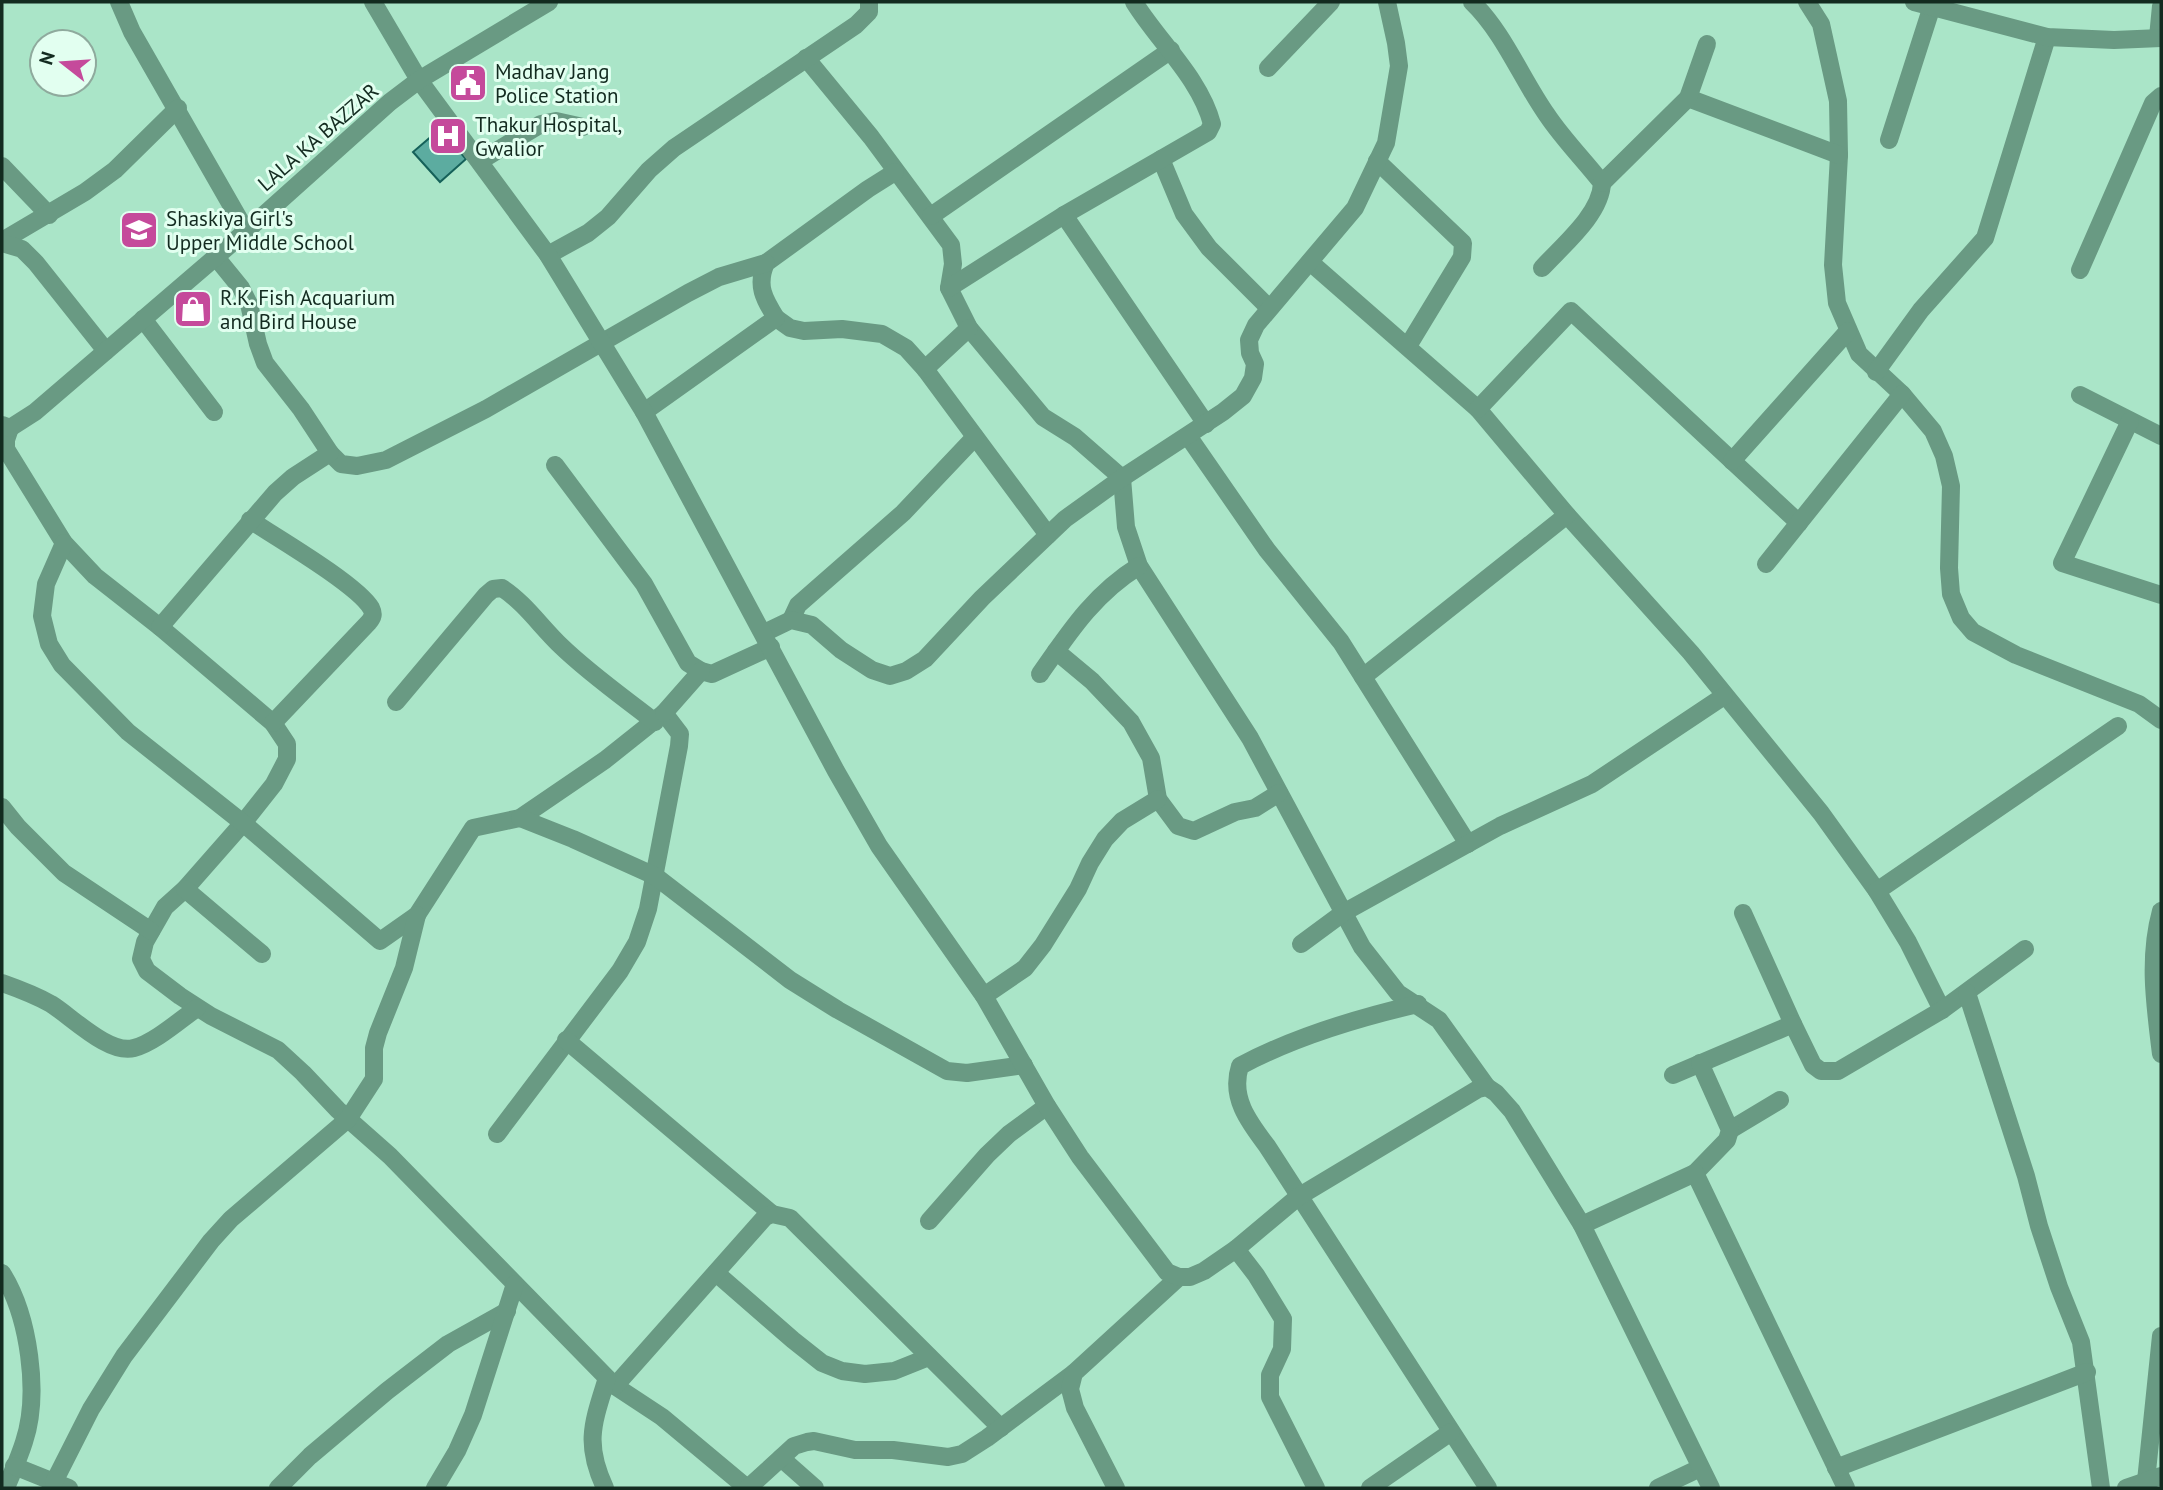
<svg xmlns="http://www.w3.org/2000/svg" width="2163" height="1490" font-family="'PT Sans',sans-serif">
<rect width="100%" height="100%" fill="#aae5c8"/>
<polygon fill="#5caca0" stroke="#156159" stroke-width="2" points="440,129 466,159 440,182 413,152"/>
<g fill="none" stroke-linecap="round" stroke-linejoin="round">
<g stroke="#699a83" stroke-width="18">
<polyline points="119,2 132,32 246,231"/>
<path d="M1472 2C1504 33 1521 78 1547 115 1563 139 1584 160 1602 183 1601 214 1563 245 1542 268"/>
<polyline points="1807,2 1821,24 1838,101 1839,155 1833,265 1837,303 1859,354 1902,394 1933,431 1944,456 1951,486 1949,568 1951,594 1961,618 1973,632 2016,655 2139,704 2161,720"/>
<polyline points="2158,37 2161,6"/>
<polyline points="806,58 871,137 951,245 953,264 949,288 969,328 1043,417 1075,437 1122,478 1126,527 1139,566 1250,738 1362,947 1398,993 1439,1020 1487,1087"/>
<polyline points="1268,68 1331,2"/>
<polyline points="1688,98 1839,155"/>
<polyline points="1889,140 1932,6"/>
<polyline points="1161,159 1184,214 1209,248 1269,308"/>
<polyline points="480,161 541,124 556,121 583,127"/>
<polyline points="1377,161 1463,243 1462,257 1408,346"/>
<polyline points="2,166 49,215"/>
<polyline points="1602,183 1688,98 1707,44"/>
<polyline points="1064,215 1206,424"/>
<polyline points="931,216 1171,50"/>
<polyline points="2,241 85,192 115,170 178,108"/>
<polyline points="2,243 22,249 36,263 106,351"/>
<polyline points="548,255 588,233 608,217 649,170 674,148 856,25 869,12 869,2"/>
<polyline points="1310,262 1478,409 1567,515 1691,653 1821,813 1877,891 1908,942 1942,1010"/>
<polyline points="2080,270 2153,103 2161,96"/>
<path d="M949 288 1064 215 1208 132 1212 124C1200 78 1158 41 1134 2"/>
<polyline points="776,318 790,328 804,331 842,329 882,334 906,348 925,369 1048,535"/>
<polyline points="143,319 214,412"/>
<polyline points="925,369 969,328"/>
<polyline points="1876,372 1921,310 1985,238 2047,37"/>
<polyline points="2080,395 2161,436"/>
<polyline points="1478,409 1571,311 1799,523"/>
<path d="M644 412 776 318C764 299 756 285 766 263L868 189 895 172"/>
<polyline points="2130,421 2062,563 2161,595"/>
<polyline points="10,428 6,440 6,449 64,543 95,576 160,627 273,723 287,744 287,759 274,784 243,823 185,889 165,907 145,942 141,959 147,971 180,996 211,1016 278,1050 303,1073 338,1110 390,1156 615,1386 662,1417 747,1488"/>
<polyline points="1188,436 1267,550 1341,642 1468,844"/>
<polyline points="330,453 341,464 357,466 386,460 486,409 688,293 719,277 766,263"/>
<polyline points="1732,461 1848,331"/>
<polyline points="555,465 644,584 688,663 701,671 712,674 771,647"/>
<path d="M250 520C276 537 358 585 371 608 374 614 373 617 369 622L273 723"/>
<polyline points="64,543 46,584 42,616 49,644 62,665 128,732 243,823 380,941 417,915 473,828 520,818 605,760 664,713 680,734 679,746 648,909 637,942 620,971 497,1134"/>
<polyline points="1766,564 1902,394"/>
<polyline points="791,620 798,605 903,513 975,437"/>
<polyline points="160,627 275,493 293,477 330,453 301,409 265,363 258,344 249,304 241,288 215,256"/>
<polyline points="764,633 791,620 812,625 841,650 872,670 890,676 906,671 925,659 982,598 1065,519 1122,478 1223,412 1243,396 1253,378 1255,364 1250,353 1249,340 1256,325 1355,208 1386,143 1399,66 1396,43 1387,2"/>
<polyline points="1056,651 1092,681 1131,722 1151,758 1158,799 1178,826 1194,831 1235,812 1255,808 1279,793"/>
<path d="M1040 674C1070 631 1094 594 1139 566"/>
<polyline points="1363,677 1567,515"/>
<path d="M396 702 486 595 493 589 502 588C525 603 541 627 561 646 590 674 623 697 655 722"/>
<polyline points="664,713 701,671"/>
<polyline points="2,807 18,827 64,873 151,931"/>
<polyline points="520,818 573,839 655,876 790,980 838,1010 947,1071 967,1073 1024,1065"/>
<polyline points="185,889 262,954"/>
<polyline points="1877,891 2118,726"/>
<path d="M2161 911C2148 958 2155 1005 2161 1054"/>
<polyline points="1743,913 1793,1024 1813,1065 1821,1071 1838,1071 1942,1010 2025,949"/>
<polyline points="1301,944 1343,913 1500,826 1592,784 1724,696"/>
<path d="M2 983C19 989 35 995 51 1004 72 1017 109 1055 134 1048 154 1043 180 1020 197 1008"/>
<polyline points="1967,993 2026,1176 2039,1226 2059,1287 2081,1342 2101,1488"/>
<polyline points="984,996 1025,968 1043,945 1078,889 1090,863 1105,839 1122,821 1158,799"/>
<path d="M1418 1004C1357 1018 1296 1036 1240 1066 1230 1097 1248 1121 1267 1146L1488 1488"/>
<polyline points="566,1040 772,1214"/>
<polyline points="1673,1075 1793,1024"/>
<polyline points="1730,1130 1780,1100"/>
<polyline points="1695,1173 1727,1140 1730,1130 1700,1063"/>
<polyline points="929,1221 987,1155 1009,1134 1047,1106"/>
<polyline points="1582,1225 1695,1173 1846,1488"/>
<polyline points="1236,1249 1256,1275 1283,1319 1282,1349 1270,1375 1270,1397 1316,1488"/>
<path d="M2 1273C29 1316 40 1394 24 1442 19 1458 12 1473 6 1488"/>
<polyline points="716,1273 793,1340 822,1363 842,1371 865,1374 894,1371 929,1357"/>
<polyline points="615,1386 765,1217 772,1214 790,1218 1001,1428"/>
<polyline points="781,1458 815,1488"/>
<polyline points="14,1466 69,1488"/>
<polyline points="1836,1468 2087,1372"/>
<polyline points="2146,1481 2161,1336"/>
<polyline points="54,1482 91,1409 124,1356 211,1241 231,1219 348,1119 374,1079 374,1048 378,1033 404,968 417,915"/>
<polyline points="278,1488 310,1456 387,1391 448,1344 507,1311"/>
<polyline points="435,1488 457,1451 473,1415 515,1284"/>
<path d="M605 1488C584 1443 593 1423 607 1378"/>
<polyline points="748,1488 794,1446 807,1442 814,1441 855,1450 893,1450 948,1457 962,1454 987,1438 1074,1373"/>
<polyline points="1116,1488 1075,1408 1070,1389 1074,1373 1179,1277"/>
<polyline points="1370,1488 1451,1432"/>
<polyline points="1658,1488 1700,1468"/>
</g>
<g stroke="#699a83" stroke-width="18">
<polyline points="373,2 419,80 548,255 644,412 836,771 879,846 984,996 1047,1106 1080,1157 1167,1272 1179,1277 1190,1277 1204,1271 1236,1249 1298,1197 1478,1089 1487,1087 1496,1093 1512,1111 1582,1225 1711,1488"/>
<polyline points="1914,2 2047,37 2114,40 2161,38"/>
<polyline points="2,425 10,428 35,412 246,231 390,102 419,80 549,2"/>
<polyline points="2126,1488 2161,1476"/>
</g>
</g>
<defs>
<symbol id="civic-square" viewBox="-11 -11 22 22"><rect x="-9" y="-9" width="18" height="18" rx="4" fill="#c54a9b" stroke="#e2fff0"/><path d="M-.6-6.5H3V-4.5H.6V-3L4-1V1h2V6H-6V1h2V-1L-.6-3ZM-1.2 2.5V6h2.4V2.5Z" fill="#fff"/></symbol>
<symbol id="hospital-square" viewBox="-11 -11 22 22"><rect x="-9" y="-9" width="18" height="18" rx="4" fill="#c54a9b" stroke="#e2fff0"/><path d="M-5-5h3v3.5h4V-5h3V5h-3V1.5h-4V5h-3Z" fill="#fff"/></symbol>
<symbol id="school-square" viewBox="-11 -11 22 22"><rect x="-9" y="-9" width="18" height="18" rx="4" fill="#c54a9b" stroke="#e2fff0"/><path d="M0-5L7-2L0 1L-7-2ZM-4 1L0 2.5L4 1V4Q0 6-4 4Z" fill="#fff"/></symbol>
<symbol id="shop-square" viewBox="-11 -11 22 22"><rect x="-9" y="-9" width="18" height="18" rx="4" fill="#c54a9b" stroke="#e2fff0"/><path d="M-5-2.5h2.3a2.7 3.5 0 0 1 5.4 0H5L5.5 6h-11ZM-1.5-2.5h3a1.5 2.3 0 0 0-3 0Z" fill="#fff"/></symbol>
</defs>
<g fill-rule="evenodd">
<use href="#civic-square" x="446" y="61" width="44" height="44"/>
<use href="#hospital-square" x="426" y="114" width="44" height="44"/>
<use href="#school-square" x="117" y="208" width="44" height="44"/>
<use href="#shop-square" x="171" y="287" width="44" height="44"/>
</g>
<g text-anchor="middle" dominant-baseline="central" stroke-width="6" stroke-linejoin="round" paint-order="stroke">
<g font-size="21" fill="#132b20" stroke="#e2fff0" text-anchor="start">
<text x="495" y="71">Madhav Jang<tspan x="495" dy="24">Police Station</tspan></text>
<text x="475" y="124">Thakur Hospital,<tspan x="475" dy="24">Gwalior</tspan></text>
<text x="166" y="218">Shaskiya Girl's<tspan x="166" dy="24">Upper Middle School</tspan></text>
<text x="220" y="297">R.K. Fish Acquarium<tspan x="220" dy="24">and Bird House</tspan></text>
</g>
<g font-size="21" fill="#132b20" stroke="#e2fff0">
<text transform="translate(318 137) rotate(-41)">LALA KA BAZZAR</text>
</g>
</g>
<rect width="2163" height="1490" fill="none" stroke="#132b20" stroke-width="7"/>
<g transform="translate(63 63) rotate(287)"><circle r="33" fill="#e2fff0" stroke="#8faa9d" stroke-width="2"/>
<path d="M0-5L12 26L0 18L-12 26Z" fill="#c54a9b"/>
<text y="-10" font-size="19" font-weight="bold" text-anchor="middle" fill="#132b20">N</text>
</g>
</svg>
